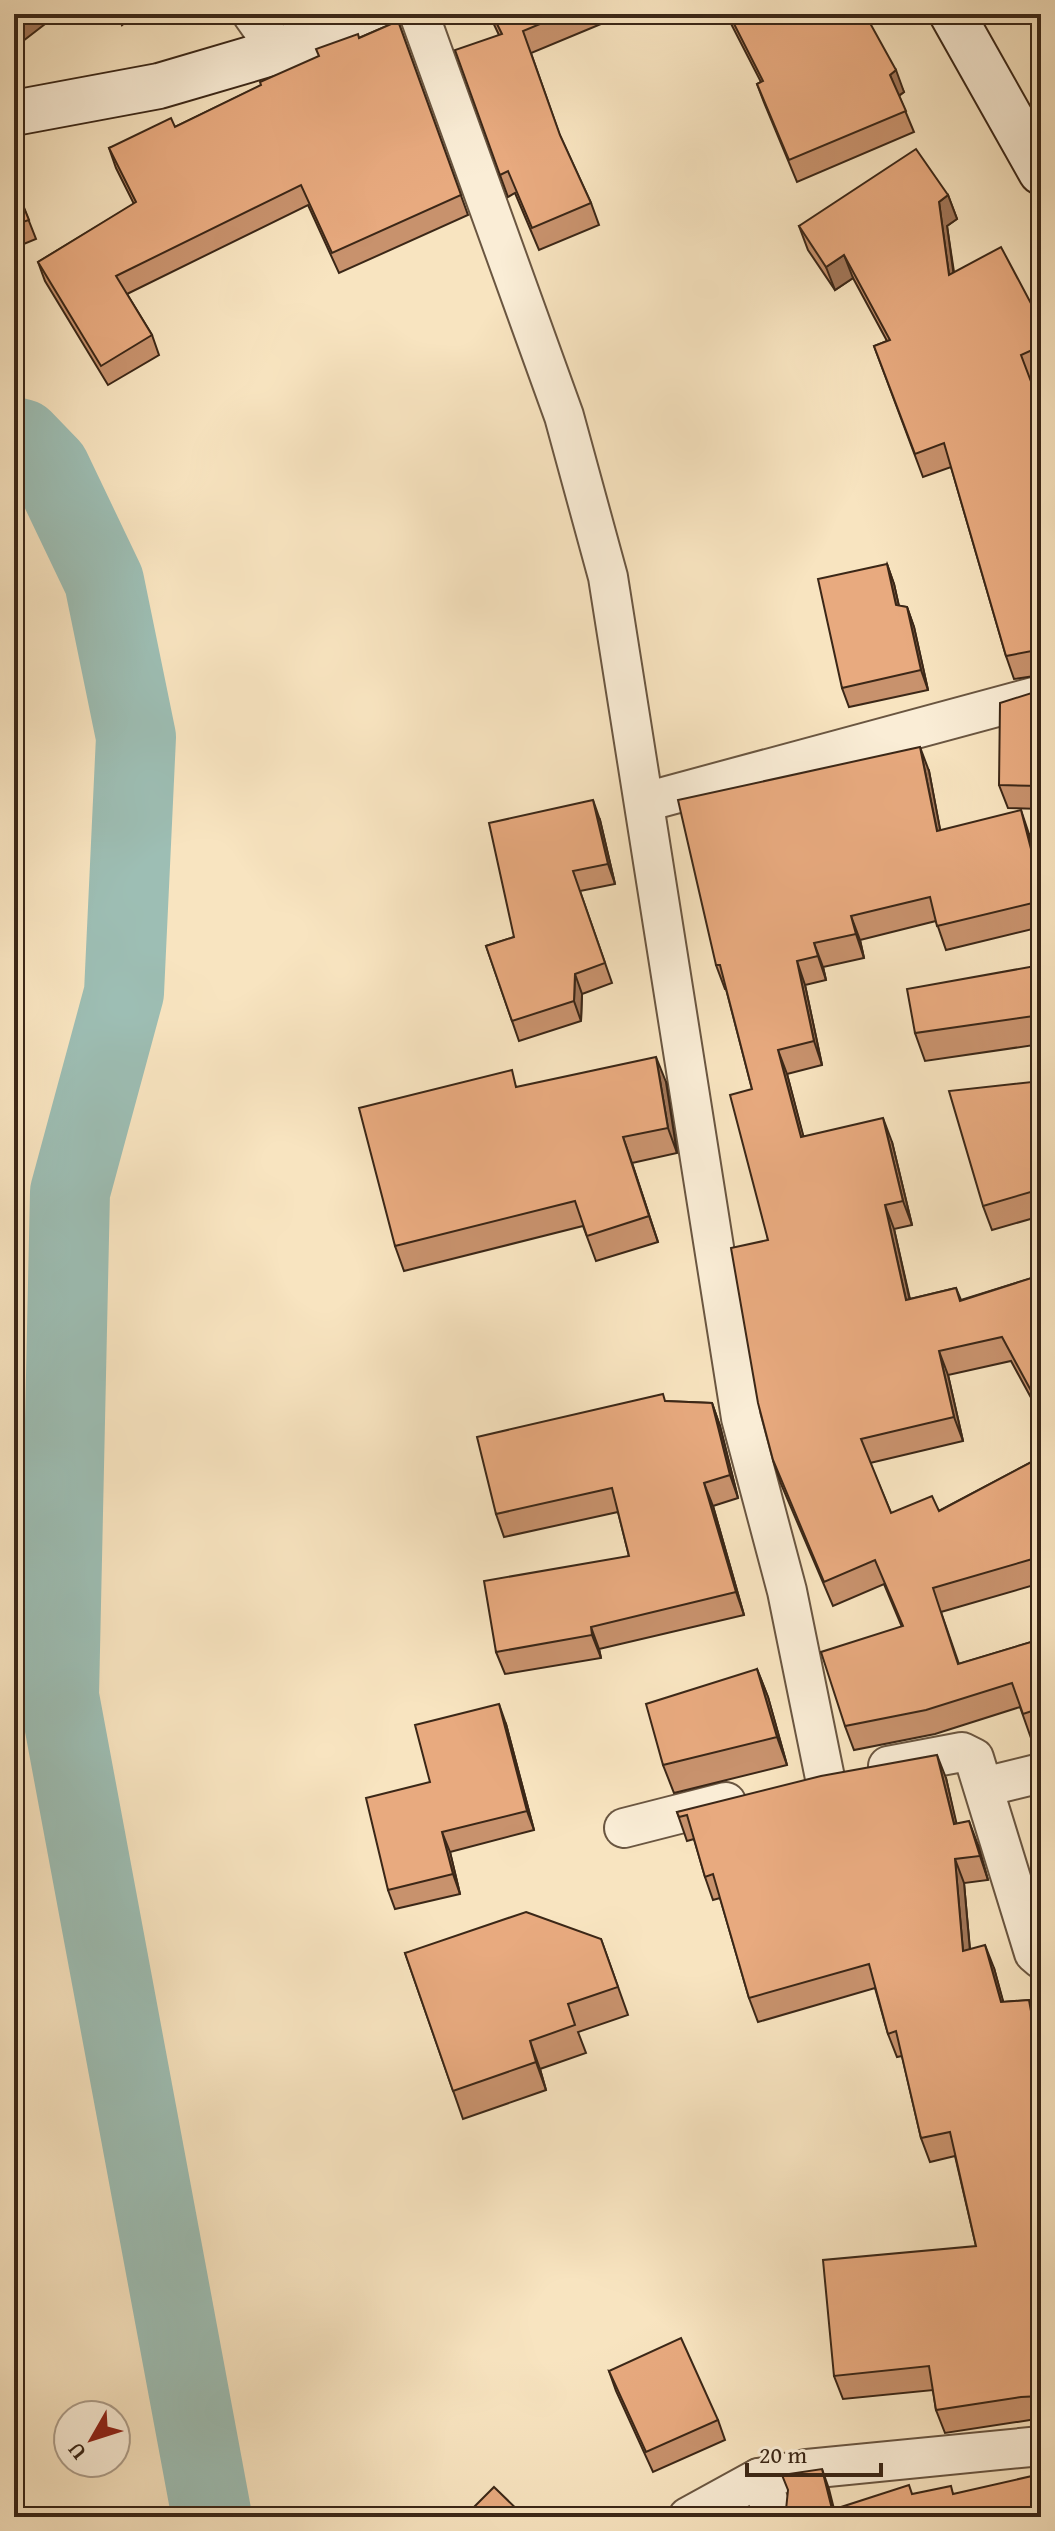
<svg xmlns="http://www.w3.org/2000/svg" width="1055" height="2531" font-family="'Gentium Book Plus',serif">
<rect width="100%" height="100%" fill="#f8e4c0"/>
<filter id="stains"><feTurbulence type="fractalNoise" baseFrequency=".0025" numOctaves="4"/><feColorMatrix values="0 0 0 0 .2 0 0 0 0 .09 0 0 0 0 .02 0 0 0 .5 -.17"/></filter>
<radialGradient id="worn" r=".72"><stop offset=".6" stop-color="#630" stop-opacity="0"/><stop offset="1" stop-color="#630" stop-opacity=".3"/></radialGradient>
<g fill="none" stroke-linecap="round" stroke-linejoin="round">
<polyline stroke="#9dbeb4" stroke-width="80" points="14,437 22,439 50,468 104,581 136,737 124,993 70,1192 59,1696 212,2517"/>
<defs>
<g id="street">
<polyline points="252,14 278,51"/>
<polyline points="419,14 564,416 608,577 741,1418 787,1591 825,1778"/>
<polyline points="645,802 1041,695"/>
<polyline points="888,1766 962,1752 974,1758 1034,1953 1041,1959"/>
<polyline points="984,1787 1041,1773"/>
<polyline points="624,1828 726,1802"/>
<polyline points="759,2478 775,2517"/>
<polyline points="688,2517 759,2478 807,2469 1041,2446"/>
</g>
<g id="secondary">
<polyline points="952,14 1041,172"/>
<polyline points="14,113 159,86 278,51 372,14"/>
</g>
</defs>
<use href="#street" stroke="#6a5641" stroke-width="42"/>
<use href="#secondary" stroke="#3b2717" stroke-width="48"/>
<use href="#street" stroke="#faedd6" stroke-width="38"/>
<use href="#secondary" stroke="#faedd6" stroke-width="44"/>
</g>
<g fill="#c8926d" stroke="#3b2717" stroke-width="2">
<polygon points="114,14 135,14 122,25"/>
<polygon points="489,14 625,14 531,53 560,136 591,203 599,225 539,250 515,193 508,197 500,175 499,35"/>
<polygon points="654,14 677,14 659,23"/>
<polygon points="726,14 865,14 904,92 899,96 914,132 797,182 765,105 757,84 761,82"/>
<polygon points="398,21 468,215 339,273 308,205 127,294 152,335 159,355 108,385 45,281 38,262 134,204 116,168 109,148 175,127 359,38"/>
<polygon points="14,183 36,239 14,248"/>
<polygon points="948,195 957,219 947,226 954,272 1035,311 1041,309 1041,373 1030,378 1041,408 1041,675 1014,679 1006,656 951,467 923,477 874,346 887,341 853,278 835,290 808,250 799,226"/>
<polygon points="887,564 894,584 899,606 907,607 914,627 928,690 849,707 842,688"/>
<polygon points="1041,690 1041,809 1008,808 999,785"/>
<polygon points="929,771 940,830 1029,834 1041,878 1041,927 946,950 936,921 860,940 864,958 823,967 826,980 805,985 822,1065 787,1074 803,1136 892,1142 912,1225 894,1229 910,1299 956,1288 961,1300 1041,1275 1041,1416 1011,1361 948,1375 963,1441 870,1463 891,1513 939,1511 1041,1457 1041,1583 941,1612 959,1664 1041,1639 1041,1735 1031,1738 1020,1707 935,1734 854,1750 845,1726 902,1627 884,1584 833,1606 781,1484 773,1460 768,1240 752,1089 726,989 725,989 716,965"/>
<polygon points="600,820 615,884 580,891 612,983 582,994 581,1021 519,1041 486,946 514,937"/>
<polygon points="1041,965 1041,1044 925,1061 915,1033"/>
<polygon points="1041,1081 1041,1216 992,1230 983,1206"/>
<polygon points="666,1082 677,1153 632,1163 658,1242 596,1261 583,1226 404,1271 395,1246 518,1087"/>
<polygon points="665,1401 712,1403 720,1426 738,1498 713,1506 744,1615 599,1649 601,1658 505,1674 496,1652 629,1556 618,1512 504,1537 496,1514"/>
<polygon points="757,1669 768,1697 787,1765 674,1793 663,1765"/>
<polygon points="506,1724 534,1830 450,1852 460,1894 395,1909 388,1890 430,1782"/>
<polygon points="946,1778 956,1824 978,1845 988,1880 964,1883 970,1949 994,1968 1003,2002 1029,2000 1037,2024 1041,2044 1041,2420 1030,2420 945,2433 936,2410 933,2390 843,2399 834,2376 976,2246 955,2156 930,2162 921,2138 902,2056 897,2057 888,2034 875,1988 758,2022 749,1998 720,1898 713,1900 705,1877 694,1839 687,1841 677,1812"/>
<polygon points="601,1939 628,2015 578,2032 586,2053 540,2069 546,2090 463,2119 405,1953"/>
<polygon points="609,2371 718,2420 725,2440 653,2472 616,2391"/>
</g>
<g fill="#a27759" stroke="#3b2717" stroke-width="2">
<polygon points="14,14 58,14 14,48"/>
<polygon points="118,14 135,14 122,25"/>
<polygon points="896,70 904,92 898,96 890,75"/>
<polygon points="948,195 957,219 947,226 957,299 949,275 939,202"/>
<polygon points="844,255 853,278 835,290 826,267"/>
<polygon points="887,564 894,584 903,625 896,605"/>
<polygon points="907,607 914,627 928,690 921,670"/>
<polygon points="920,747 929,771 945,855 937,831"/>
<polygon points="593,800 600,820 615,884 608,864"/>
<polygon points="1021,810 1029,834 1041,878 1041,888"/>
<polygon points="851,916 860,940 864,958 856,934"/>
<polygon points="814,943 823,967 826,980 818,956"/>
<polygon points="797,961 805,985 822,1065 814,1041"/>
<polygon points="575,974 582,994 581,1021 574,1001"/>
<polygon points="778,1050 787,1074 810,1161 801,1137"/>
<polygon points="656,1057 666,1082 677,1153 668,1128"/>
<polygon points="883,1118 892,1142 912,1225 903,1201"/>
<polygon points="623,1137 632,1163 658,1242 649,1216"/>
<polygon points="885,1205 894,1229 915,1324 906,1300"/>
<polygon points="939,1351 948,1375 963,1441 954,1417"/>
<polygon points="712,1403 720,1426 738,1498 730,1475"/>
<polygon points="704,1483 713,1506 744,1615 736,1592"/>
<polygon points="591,1627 599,1649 601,1658 592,1635"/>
<polygon points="757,1669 768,1697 787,1765 777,1737"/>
<polygon points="499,1704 506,1724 534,1830 527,1811"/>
<polygon points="937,1755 946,1778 962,1847 954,1824"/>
<polygon points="969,1821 978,1845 988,1880 980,1856"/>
<polygon points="442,1832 450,1852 460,1894 453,1874"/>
<polygon points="955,1859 964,1883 972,1974 963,1951"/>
<polygon points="985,1945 994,1968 1010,2026 1001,2002"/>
<polygon points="1029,2000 1037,2024 1041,2044 1041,2061"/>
<polygon points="530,2041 540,2069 546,2090 536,2062"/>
<polygon points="822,2469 829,2489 836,2517 834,2517"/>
<polygon points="1032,2476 1039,2496 1041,2516"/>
</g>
<g fill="#e8aa7f" stroke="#3b2717" stroke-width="2">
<polygon points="492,14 564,14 523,31 560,135 591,203 532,228 508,171 500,175 455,50 502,34"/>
<polygon points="729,14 865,14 896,70 890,75 906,111 789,160 757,84 763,81"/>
<polygon points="398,21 461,195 332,253 301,185 116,276 152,335 101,366 38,262 136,202 109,148 171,118 175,127 261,85 260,82 319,56 316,49 358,34 359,38"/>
<polygon points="916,149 948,195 939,202 949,275 1001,247 1035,311 1041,309 1041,346 1021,355 1041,408 1041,652 1037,650 1006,656 944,443 915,454 874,346 890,340 844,255 826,267 799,226"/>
<polygon points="14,183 29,220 14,225"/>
<polygon points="887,564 896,605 907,607 921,670 842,688 818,579"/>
<polygon points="1041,690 1041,786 999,785 1000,703"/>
<polygon points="920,747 937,831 1021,810 1041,888 1041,901 937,926 930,897 851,916 856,934 814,943 818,956 797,961 814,1041 778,1050 801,1137 883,1118 903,1201 885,1205 906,1300 956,1288 960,1301 1041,1275 1041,1396 1035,1398 1002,1337 939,1351 954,1417 861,1439 891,1513 932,1496 939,1511 1041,1457 1041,1563 1036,1558 933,1588 958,1664 1041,1639 1041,1708 1023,1714 1012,1683 926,1710 845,1726 821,1652 903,1626 875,1560 824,1582 773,1460 758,1403 731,1248 768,1240 730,1095 752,1089 720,965 716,965 678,800"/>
<polygon points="593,800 608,864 573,871 605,963 575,974 574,1001 512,1021 486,946 514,937 489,823"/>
<polygon points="1041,965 1041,1015 915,1033 907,989"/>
<polygon points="656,1057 668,1128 623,1137 649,1216 587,1236 575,1201 395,1246 359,1108 512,1070 516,1087"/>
<polygon points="1041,1081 1041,1189 983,1206 949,1091"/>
<polygon points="663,1394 665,1401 712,1403 730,1475 704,1483 736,1592 591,1627 592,1635 496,1652 484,1581 629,1556 612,1488 496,1514 477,1437"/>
<polygon points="757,1669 777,1737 663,1765 646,1704"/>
<polygon points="499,1704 527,1811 442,1832 453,1874 388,1890 366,1798 430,1782 415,1725"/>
<polygon points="937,1755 954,1824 969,1821 980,1856 955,1859 963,1951 985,1945 1001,2002 1029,2000 1039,2056 1041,2056 1041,2396 1021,2397 936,2410 929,2366 834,2376 823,2260 976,2246 950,2132 921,2138 896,2031 888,2034 869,1964 749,1998 713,1874 705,1877 687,1815 679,1817 677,1812 821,1776"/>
<polygon points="526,1912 601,1939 618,1987 568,2004 575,2025 530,2041 536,2062 453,2091 405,1953"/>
<polygon points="681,2338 718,2420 646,2452 609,2371"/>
<polygon points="822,2469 834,2517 787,2517 786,2510 788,2490 782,2475"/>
<polygon points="1032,2476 1041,2517 841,2517 838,2508 909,2485 912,2494 951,2486 953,2494"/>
<polygon points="494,2487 525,2517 464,2517"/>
</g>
<rect width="1055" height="2531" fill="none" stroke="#f8e4c0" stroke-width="48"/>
<rect x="16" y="16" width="1023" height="2499" fill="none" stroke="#3b2717" stroke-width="4"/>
<rect x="24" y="24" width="1007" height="2483" fill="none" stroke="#3b2717" stroke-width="2"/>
<g transform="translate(92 2439) rotate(231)"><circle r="38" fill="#faedd6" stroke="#ae9e8a" stroke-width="2"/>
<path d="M0-6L14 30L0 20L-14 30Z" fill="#8f2418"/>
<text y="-12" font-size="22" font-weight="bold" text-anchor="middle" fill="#3b2717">U</text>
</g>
<path d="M747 2463v12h134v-12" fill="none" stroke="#3b2717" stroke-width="4"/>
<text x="759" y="2463" font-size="24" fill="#3b2717" stroke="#faedd6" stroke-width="6" paint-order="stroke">20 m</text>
<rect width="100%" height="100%" filter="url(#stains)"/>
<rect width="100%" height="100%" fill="url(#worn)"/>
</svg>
